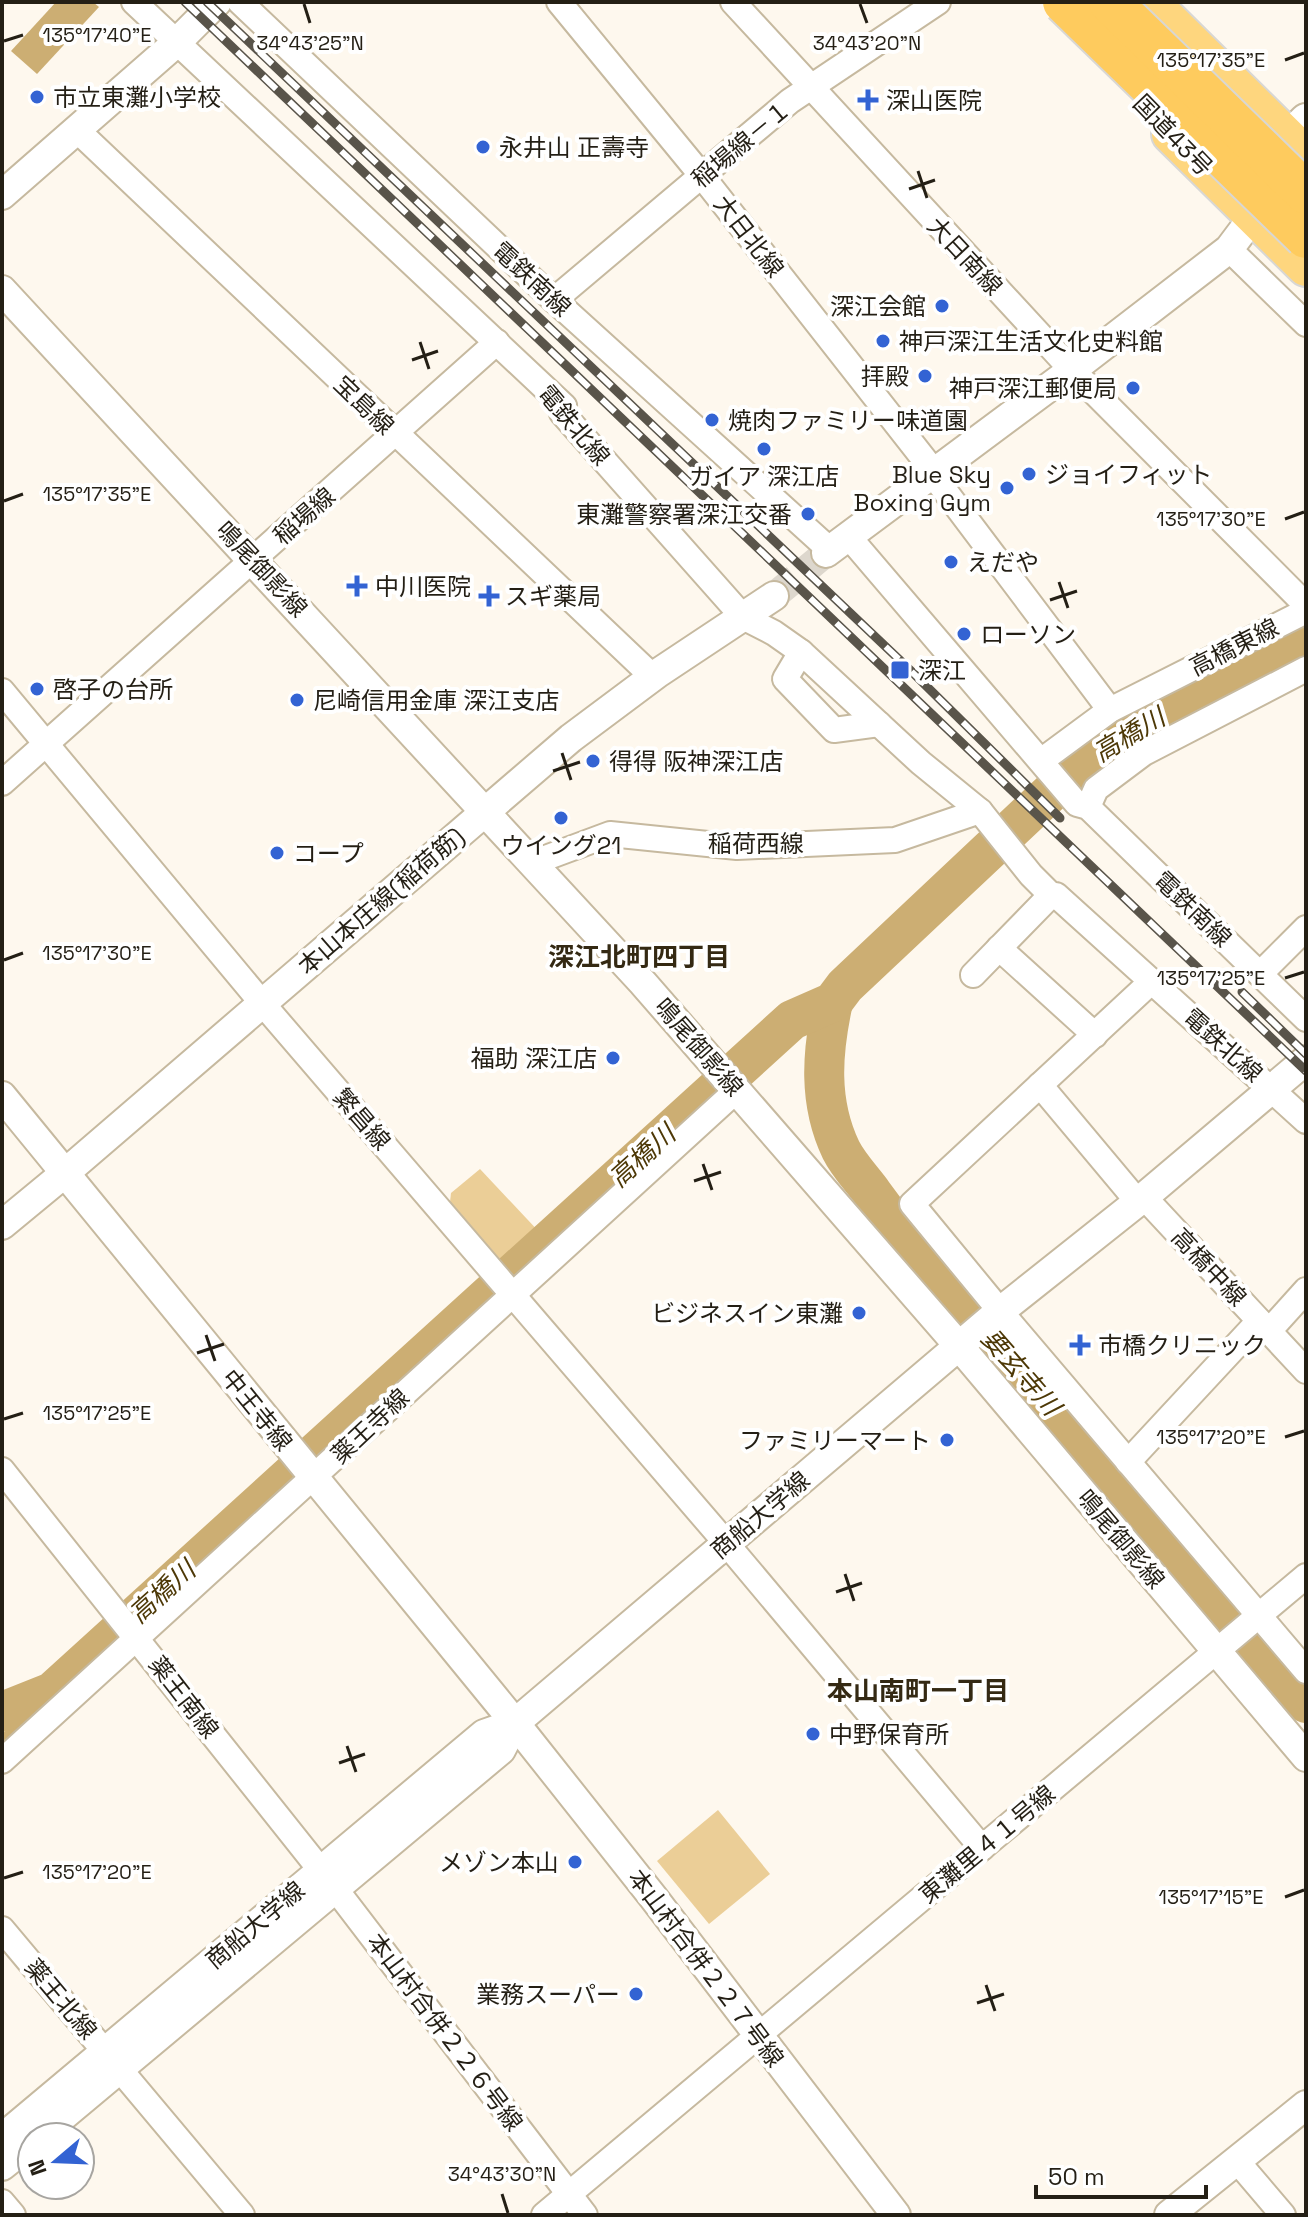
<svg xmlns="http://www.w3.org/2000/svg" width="1308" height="2217" font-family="'Space Grotesk','Noto Sans JP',sans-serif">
<rect width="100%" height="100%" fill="#fef8ee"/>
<g fill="#ebce97">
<polygon points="480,1169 542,1235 509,1264 501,1264 450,1202 451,1193"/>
<polygon points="718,1810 770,1874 709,1924 657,1861"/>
</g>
<polygon fill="#ccae73" points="56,2 93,2 99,7 37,74 11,51"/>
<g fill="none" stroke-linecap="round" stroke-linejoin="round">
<polyline stroke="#ccae73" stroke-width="7" points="2,1739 52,1692"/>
<g stroke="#ccae73" stroke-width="40">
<path d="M833 1002C822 1052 818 1102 841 1150 849 1166 863 1180 873 1194 915 1252 964 1303 1011 1356 1111 1470 1208 1588 1306 1703"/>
<polyline points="2,1712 52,1692 792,1020 833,1002 845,986 1098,748 1271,660 1306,637"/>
</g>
<polyline stroke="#ddd7cd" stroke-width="28" stroke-dasharray="28 14" stroke-linecap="butt" points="774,596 826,553"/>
<defs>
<g id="minor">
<polyline points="134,2 564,406 562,413 743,617 774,633 801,652 921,763 980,811 1031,875 1051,895 1056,895 1306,1121"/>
<polyline points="240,2 554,300 830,550"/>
<polyline points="559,2 702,176 935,473"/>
<polyline points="733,2 1072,370 1306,605"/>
<polyline points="78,131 653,677"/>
<polyline points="1229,249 1306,324"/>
<polyline points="554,300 790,101 938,2"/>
<polyline points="933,475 1110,710"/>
<polyline points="849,537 1077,804 1088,807 1306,1019"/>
<polyline points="801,652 785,679 834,730 879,724"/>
<polyline points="2,691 262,1003 726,1543 982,1848"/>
<polyline points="1041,761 1110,710 1306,611"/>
<polyline points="2,783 497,342"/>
<polyline points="1088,807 1096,789 1144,753 1306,669"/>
<polyline points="532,863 610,834 737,847 895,840 980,811"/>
<polyline points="999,948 1095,1035"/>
<polyline points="1260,974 1306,928"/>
<polyline points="973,975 1051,895"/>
<polyline points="1152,981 912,1204 1000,1311 1306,1671"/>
<polyline points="1040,1085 1138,1202"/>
<polyline points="1144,1197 1306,1371"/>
<polyline points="1269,1331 1306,1290"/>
<polyline points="1128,1462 1259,1321"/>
<polyline points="2,1470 334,1887 585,2215"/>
<polyline points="2,1761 737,1090"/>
<polyline points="2,1929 242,2215"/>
<polyline points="1237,2161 1283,2215"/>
<polyline points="2,2202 13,2215"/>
<polyline points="544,2215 1306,1576"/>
</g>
<g id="tertiary">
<polyline points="2,195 176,43 217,2"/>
<polyline points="2,290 643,983 959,1346 1306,1757"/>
<polyline points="826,553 1072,370 1229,249 1253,217"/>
<polyline points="2,1096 515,1723 653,1897 896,2215"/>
<polyline points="2,1225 65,1173 571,738 658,673 774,596"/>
<polyline points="38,2137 501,1750 515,1723"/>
<polyline points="2,2138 484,1734 515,1723 993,1317 1144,1197 1306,1060"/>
<polyline points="2,2166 32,2142"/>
<polyline points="1169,2215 1306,2105"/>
</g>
<polyline id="secondary" points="1279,159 1288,138 1306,120"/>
<g id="trunk">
<polyline points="1150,2 1306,156"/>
<polyline points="1171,134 1306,267"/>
</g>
</defs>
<use href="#minor" stroke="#c6b99f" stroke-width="28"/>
<use href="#tertiary" stroke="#c6b99f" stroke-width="32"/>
<use href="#secondary" stroke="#c6b99f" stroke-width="36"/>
<use href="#trunk" stroke="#d8d7d5" stroke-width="42"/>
<use href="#minor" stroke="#fff" stroke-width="24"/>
<use href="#tertiary" stroke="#fff" stroke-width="28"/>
<use href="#secondary" stroke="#fff" stroke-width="32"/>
<use href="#trunk" stroke="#fed67e" stroke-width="38"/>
<defs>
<g id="rail">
<polyline points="185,2 1306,1071"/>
<polyline points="207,2 905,665 1060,818"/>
<polyline points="1242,992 1306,1054"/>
</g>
</defs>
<use href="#rail" stroke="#59544a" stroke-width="9"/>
<use href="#rail" stroke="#fff" stroke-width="6" stroke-dasharray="18" stroke-linecap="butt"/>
<defs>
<g id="motorway-bridge">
<polyline points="1064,2 1306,237"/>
<polyline points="1110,2 1306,193"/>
</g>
</defs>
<use href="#motorway-bridge" stroke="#d8d7d5" stroke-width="46" stroke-linecap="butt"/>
<use href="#motorway-bridge" stroke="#fecb5e" stroke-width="42"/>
</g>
<path fill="none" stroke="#241f15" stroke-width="3" d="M304 4 310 23M860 4 867 23M4 41 23 35M1285 60 1304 53M918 171 927 198M909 189 935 180M420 342 429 369M412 360 438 351M4 501 23 494M1285 519 1304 512M1059 582 1068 608M1050 600 1077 591M562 753 571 780M553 771 580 762M4 960 23 953M1285 978 1304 972M703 1164 712 1190M694 1181 721 1172M206 1335 215 1361M197 1353 224 1344M4 1419 23 1413M1285 1437 1304 1431M845 1574 854 1601M836 1592 862 1583M347 1746 356 1772M339 1763 365 1754M4 1878 23 1872M1285 1897 1304 1890M986 1985 995 2011M977 2003 1004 1994M502 2194 508 2213"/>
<g fill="#3363d3" stroke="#fff" stroke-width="3">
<circle cx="37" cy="97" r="8"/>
<path d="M864 88h8v8h8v8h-8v8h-8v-8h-8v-8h8z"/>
<circle cx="483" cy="147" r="8"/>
<circle cx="942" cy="306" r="8"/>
<circle cx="883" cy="341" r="8"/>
<circle cx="925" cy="376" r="8"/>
<circle cx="1133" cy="388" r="8"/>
<circle cx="712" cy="420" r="8"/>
<circle cx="764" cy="449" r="8"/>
<circle cx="1029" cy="474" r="8"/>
<circle cx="1007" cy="488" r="8"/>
<circle cx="808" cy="514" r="8"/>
<circle cx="951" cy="562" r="8"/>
<path d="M353 574h8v8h8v8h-8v8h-8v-8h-8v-8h8z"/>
<path d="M485 584h8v8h8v8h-8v8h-8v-8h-8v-8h8z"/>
<circle cx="964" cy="634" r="8"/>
<rect x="890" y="660" width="20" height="20" rx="4"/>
<circle cx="37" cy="689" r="8"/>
<circle cx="297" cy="700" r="8"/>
<circle cx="593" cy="761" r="8"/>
<circle cx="561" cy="818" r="8"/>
<circle cx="277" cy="853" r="8"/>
<circle cx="613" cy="1058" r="8"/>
<circle cx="859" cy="1313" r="8"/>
<path d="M1076 1333h8v8h8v8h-8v8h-8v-8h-8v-8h8z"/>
<circle cx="947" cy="1440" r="8"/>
<circle cx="813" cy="1734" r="8"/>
<circle cx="575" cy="1862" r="8"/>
<circle cx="636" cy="1994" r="8"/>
</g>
<g text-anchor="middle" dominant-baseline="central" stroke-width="8" stroke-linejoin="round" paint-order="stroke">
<g font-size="24" fill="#241f15" stroke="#fff" text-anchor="start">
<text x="53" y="97">市立東灘小学校</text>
<text x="886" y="100">深山医院</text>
<text x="499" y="147">永井山 正壽寺</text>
<text x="926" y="306" text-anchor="end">深江会館</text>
<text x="899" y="341">神戸深江生活文化史料館</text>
<text x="909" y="376" text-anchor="end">拝殿</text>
<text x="1117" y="388" text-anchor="end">神戸深江郵便局</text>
<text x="728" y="420">焼肉ファミリー味道園</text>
<text x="991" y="474" text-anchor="end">Blue Sky<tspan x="991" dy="28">Boxing Gym</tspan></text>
<text x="1045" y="474">ジョイフィット</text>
<text x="764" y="476" text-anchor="middle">ガイア 深江店</text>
<text x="792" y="514" text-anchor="end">東灘警察署深江交番</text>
<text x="967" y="562">えだや</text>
<text x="375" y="586">中川医院</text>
<text x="505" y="596">スギ薬局</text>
<text x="980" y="634">ローソン</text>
<text x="918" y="670">深江</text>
<text x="53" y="689">啓子の台所</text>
<text x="313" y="700">尼崎信用金庫 深江支店</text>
<text x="609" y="761">得得 阪神深江店</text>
<text x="561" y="845" text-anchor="middle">ウイング21</text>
<text x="293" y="853">コープ</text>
<text x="597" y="1058" text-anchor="end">福助 深江店</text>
<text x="843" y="1313" text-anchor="end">ビジネスイン東灘</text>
<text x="1098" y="1345">市橋クリニック</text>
<text x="931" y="1440" text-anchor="end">ファミリーマート</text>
<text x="829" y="1734">中野保育所</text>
<text x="559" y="1862" text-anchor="end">メゾン本山</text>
<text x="620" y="1994" text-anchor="end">業務スーパー</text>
</g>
<g font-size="24" fill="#241f15" stroke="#fff">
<text transform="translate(1173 135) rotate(46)">国道43号</text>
<text transform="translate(741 144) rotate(-40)">稲場線－１</text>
<text transform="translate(749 236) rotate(52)">大日北線</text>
<text transform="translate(965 256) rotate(47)">大日南線</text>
<text transform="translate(532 279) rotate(43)">電鉄南線</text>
<text transform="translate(364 405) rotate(44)">宝島線</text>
<text transform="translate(574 425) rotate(50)">電鉄北線</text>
<text transform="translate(304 516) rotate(-41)">稲場線</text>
<text transform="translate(262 569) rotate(47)">鳴尾御影線</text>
<text transform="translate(1234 647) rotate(-27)">高橋東線</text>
<text x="756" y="843">稲荷西線</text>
<text transform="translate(381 901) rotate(-41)">本山本庄線(稲荷筋)</text>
<text transform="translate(1193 909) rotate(44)">電鉄南線</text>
<text transform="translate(1223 1045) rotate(42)">電鉄北線</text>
<text transform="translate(699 1047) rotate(49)">鳴尾御影線</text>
<text transform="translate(362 1119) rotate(49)">繁昌線</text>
<text transform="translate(1209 1267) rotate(47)">高橋中線</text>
<text transform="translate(257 1410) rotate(51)">中王寺線</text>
<text transform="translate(370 1426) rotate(-43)">薬王寺線</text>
<text transform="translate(760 1515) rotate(-40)">商船大学線</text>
<text transform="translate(1121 1539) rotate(50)">鳴尾御影線</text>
<text transform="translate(184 1697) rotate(52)">薬王南線</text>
<text transform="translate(987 1844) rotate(-40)">東灘里４１号線</text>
<text transform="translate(255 1925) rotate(-40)">商船大学線</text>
<text transform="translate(706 1968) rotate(53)">本山村合併２２７号線</text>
<text transform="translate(61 1999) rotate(50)">薬王北線</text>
<text transform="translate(445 2032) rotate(53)">本山村合併２２６号線</text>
</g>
<g font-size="26" font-style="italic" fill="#4d3806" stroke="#fff">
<text transform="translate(1129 735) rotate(-31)">高橋川</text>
<text transform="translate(642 1156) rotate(-42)">高橋川</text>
<text transform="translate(1021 1372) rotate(49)">要玄寺川</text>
<text transform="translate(162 1592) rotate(-42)">高橋川</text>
</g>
<g font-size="26" font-weight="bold" fill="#342913" stroke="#fff">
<text x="639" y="957">深江北町四丁目</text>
<text x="918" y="1691">本山南町一丁目</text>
</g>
</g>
<g font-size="20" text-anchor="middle" fill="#241f15" stroke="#fff" stroke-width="8" stroke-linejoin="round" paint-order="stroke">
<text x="97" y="42">135°17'40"E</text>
<text x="310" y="50">34°43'25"N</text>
<text x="867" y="50">34°43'20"N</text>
<text x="1211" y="67">135°17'35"E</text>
<text x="97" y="501">135°17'35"E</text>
<text x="1211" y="526">135°17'30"E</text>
<text x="97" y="960">135°17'30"E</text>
<text x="1211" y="985">135°17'25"E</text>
<text x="97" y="1420">135°17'25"E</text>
<text x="1211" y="1444">135°17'20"E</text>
<text x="97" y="1879">135°17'20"E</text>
<text x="1211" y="1904">135°17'15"E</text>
<text x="502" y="2181">34°43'30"N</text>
</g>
<rect width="1308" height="2217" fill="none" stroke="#241f15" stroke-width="8"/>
<g transform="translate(56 2161) rotate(251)"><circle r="38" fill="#ffffff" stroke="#a7a5a1" stroke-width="2"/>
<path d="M0-6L14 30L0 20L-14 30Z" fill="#3363d3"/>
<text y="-12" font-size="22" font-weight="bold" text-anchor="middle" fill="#241f15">N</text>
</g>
<path d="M1036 2185v12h170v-12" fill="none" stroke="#241f15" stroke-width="4"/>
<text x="1048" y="2185" font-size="24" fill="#241f15" stroke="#ffffff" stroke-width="6" paint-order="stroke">50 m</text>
</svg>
